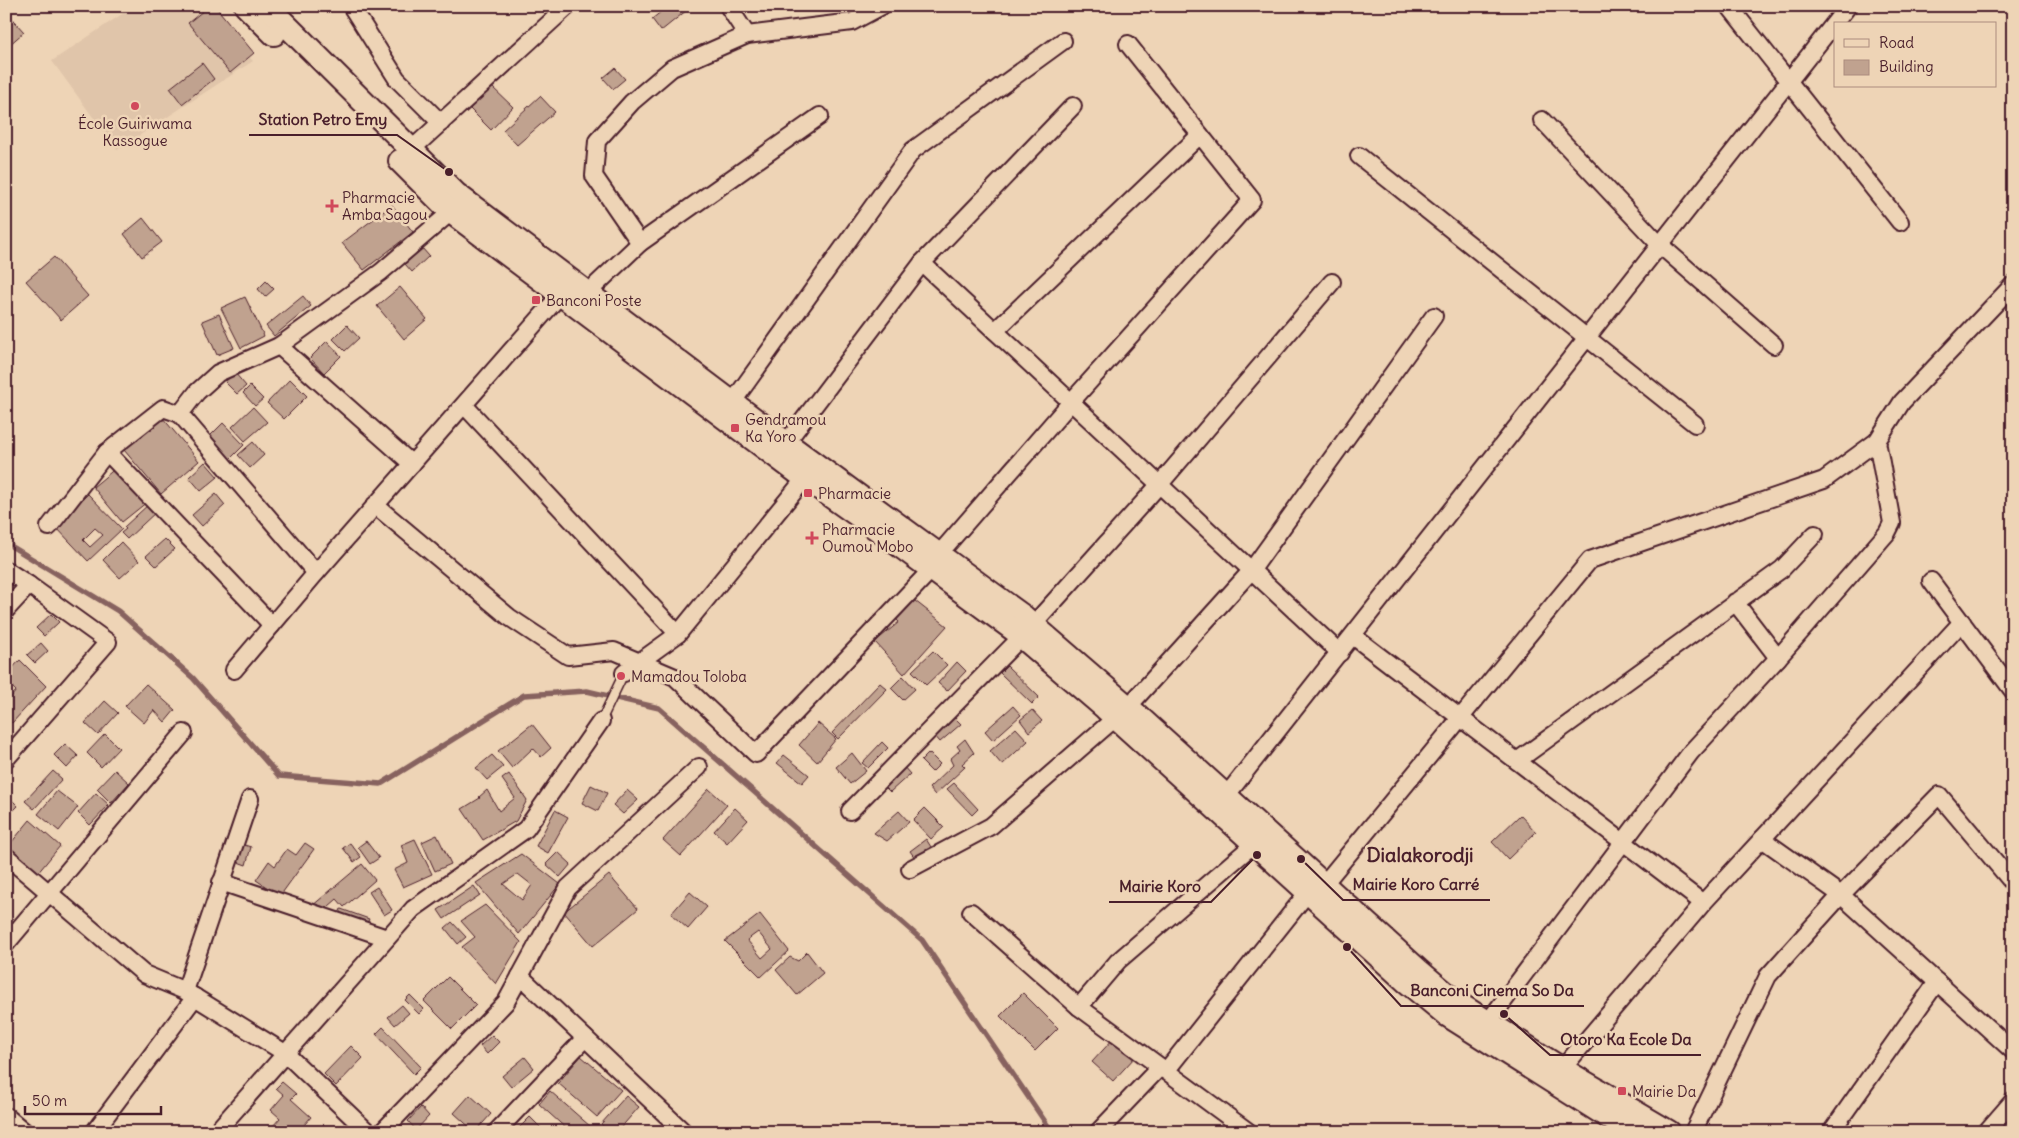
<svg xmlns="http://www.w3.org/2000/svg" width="2019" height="1138" font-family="Delius,sans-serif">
<rect width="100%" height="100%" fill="#eed4b6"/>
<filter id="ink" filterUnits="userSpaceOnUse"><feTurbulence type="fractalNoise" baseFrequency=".02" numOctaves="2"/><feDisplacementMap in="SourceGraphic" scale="10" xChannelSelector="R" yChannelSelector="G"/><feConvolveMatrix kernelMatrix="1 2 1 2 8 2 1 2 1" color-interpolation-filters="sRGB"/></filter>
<g filter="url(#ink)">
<polygon fill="#e0c5aa" points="134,6 204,6 253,61 117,150 52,61"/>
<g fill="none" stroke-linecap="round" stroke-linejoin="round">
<polyline stroke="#87625f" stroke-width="5.5" points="6,543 118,611 193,678 279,776 381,784 524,695 587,691 659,708 922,940 1052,1132"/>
</g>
<g fill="#c0a28f" stroke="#4a1f2b" fill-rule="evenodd">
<polygon points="209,6 215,6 254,53 230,73 188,23"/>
<polygon points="668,6 692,6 661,31 652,19"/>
<polygon points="6,12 24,32 8,46 6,43"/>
<polygon points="202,63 214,79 182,104 170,88"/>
<polygon points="615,68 625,79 613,89 603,78"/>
<polygon points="492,87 513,107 491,130 470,109"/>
<polygon points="540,96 555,112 517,145 503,130"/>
<polygon points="392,205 413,232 364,270 342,243"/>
<polygon points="143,218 162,242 142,257 124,234"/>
<polygon points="422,248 429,256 412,272 405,264"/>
<polygon points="54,257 88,296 61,320 26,281"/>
<polygon points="266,281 274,289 265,297 258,289"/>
<polygon points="400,287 427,319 404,339 377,306"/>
<polygon points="303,296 311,306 274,336 266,326"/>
<polygon points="245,297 264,336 241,348 221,308"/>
<polygon points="219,314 234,348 217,355 202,321"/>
<polygon points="347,325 359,338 345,351 333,339"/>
<polygon points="327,341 341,356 324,373 310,358"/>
<polygon points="235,373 246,386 237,394 225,382"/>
<polygon points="290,379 307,396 284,419 267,403"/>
<polygon points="250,386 263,399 255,406 243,393"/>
<polygon points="253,407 267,422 245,441 232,427"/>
<polygon points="162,417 199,461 161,494 124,450"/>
<polygon points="223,423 244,445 230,459 209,437"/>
<polygon points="253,442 264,455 250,468 238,455"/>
<polygon points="205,462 218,477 201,491 189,477"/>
<polygon points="117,467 147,502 122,522 93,487"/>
<path d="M88 494 122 529 88 561 55 526ZM95 528 103 535 90 547 83 540Z"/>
<polygon points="216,494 225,505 202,526 192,515"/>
<polygon points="150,503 157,511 127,539 121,533 126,529 124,527"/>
<polygon points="165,539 175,549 156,566 146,556"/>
<polygon points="121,542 139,561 120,578 103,560"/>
<polygon points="910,597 947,626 904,674 875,642 899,622 893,616"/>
<polygon points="51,614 59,622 44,636 36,628"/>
<polygon points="41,643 48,651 35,663 27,655"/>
<polygon points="933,651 947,665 926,685 912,671"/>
<polygon points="20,660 46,686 12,723 6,719 6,703 16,691 6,681 6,675"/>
<polygon points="957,662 966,671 947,691 938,683"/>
<polygon points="1007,666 1039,697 1032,704 1000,673"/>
<polygon points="903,676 915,689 903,700 891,688"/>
<polygon points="880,683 887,689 838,739 832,733"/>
<polygon points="146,684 175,710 165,722 154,710 144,723 125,706"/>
<polygon points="105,701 118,713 98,735 85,723"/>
<polygon points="1013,706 1021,715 993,740 985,731"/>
<polygon points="1032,710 1042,721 1029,732 1020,720"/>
<polygon points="954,717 961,724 940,742 934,735"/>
<polygon points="818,723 836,739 817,762 799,745"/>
<polygon points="532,724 551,748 541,757 533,748 512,768 498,751"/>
<polygon points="1016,728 1028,741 1002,765 990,751"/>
<polygon points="105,734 119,748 101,767 87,753"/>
<polygon points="965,739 974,753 962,764 965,767 935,795 929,788 953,765 950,759 960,750 957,746"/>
<polygon points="882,742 888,748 868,768 862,763"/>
<polygon points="65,744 78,756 67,768 54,755"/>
<polygon points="852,753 866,771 850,784 836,767"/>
<polygon points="929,753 940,764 932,772 921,761"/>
<polygon points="492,755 503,767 487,780 476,768"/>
<polygon points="784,755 809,775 802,783 777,763"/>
<polygon points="903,766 910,774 890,792 882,784"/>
<polygon points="115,770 129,783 111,803 97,789"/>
<polygon points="53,771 62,779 34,809 25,801"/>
<polygon points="509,774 527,800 516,821 483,840 462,809 480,798 479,797 487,790 499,811 515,798 502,779"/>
<polygon points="954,783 978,809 972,815 947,789"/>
<polygon points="591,785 607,793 598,811 582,803"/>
<polygon points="709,789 727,805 681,856 663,840"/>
<polygon points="627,790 638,800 623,814 613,805"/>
<polygon points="57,791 78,807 59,831 38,814"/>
<polygon points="96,793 109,805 90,825 78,813"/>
<polygon points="6,794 18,806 7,817 6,816"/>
<polygon points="735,808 748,820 727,843 714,831"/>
<polygon points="925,808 944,827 931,839 913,820"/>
<polygon points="555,810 568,817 548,853 536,846"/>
<polygon points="899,811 909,822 887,841 874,833"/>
<polygon points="1520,815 1536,832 1508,859 1492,842"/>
<polygon points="30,820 60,846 37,874 6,849"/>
<polygon points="437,835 451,864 435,871 422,842"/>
<polygon points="415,839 432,874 403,887 394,870 408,863 401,845"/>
<polygon points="926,839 931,847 915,858 910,851"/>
<polygon points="366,841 379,858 370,864 358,847"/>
<polygon points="305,843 314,849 280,896 256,880 269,861 275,866 287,849 296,855"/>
<polygon points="350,843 361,857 354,862 343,848"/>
<polygon points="241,844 251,847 246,865 235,861"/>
<polygon points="558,852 571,864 560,877 546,864"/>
<path d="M521 854 560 884 519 934 476 883ZM518 874 532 885 522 900 503 884Z"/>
<polygon points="362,864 375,880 344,907 337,899 320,914 312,906"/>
<polygon points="609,875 638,909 593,946 564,912"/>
<polygon points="474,886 480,895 444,919 438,910"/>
<polygon points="377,887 392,910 384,915 369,892"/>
<polygon points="690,892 707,907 688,929 671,914"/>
<polygon points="485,905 521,942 496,984 462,947 475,937 461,921"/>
<polygon points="341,909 369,919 365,928 337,918"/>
<path d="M760 914 789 951 761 977 725 941ZM758 932 772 949 762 958 747 940Z"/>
<polygon points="452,922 466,937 458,944 445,928"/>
<polygon points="807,952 823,973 797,995 776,970 790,957 798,961"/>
<polygon points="448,977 476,1005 452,1029 424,1001"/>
<polygon points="1023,993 1058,1028 1035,1051 1000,1016"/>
<polygon points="410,995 424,1009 419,1014 405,1000"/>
<polygon points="402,1005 409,1013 395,1025 388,1017"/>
<polygon points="383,1027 421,1067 414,1074 376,1034"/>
<polygon points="492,1035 499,1042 487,1054 480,1046"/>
<polygon points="1114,1038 1135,1057 1113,1081 1092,1062"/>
<polygon points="351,1046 363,1058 336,1086 324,1074"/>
<polygon points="581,1056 621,1090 597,1117 558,1083"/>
<polygon points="525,1057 534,1068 511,1087 502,1076"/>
<polygon points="282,1082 296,1094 291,1099 311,1117 298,1132 279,1132 273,1126 280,1118 271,1110 284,1095 276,1088"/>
<polygon points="550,1091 591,1127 586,1132 570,1132 539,1104"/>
<polygon points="470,1095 491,1114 475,1132 454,1113"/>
<polygon points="626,1096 639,1107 617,1132 609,1132 601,1124"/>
<polygon points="421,1107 429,1116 416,1130 408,1121"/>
<polygon points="530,1117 544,1131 515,1132"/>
</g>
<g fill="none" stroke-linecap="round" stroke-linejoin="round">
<defs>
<polyline id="service" points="601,721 624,673"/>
<g id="minor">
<polyline points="351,6 397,79 441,123"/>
<polyline points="728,6 747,35"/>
<polyline points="1729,6 1900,222"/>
<polyline points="1542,120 1660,245 1774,345"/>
<polyline points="411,150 568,6"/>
<polyline points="1359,156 1695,424"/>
<polyline points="640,243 594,176 597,141 632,102 672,68 747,35 852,22 882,6"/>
<polyline points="922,263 1340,653"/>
<polyline points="580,300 640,243 820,116"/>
<polyline points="995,331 1200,135"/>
<polyline points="279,346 412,464"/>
<polyline points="732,403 913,150 1063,41"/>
<polyline points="464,405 678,634"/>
<polyline points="180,414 197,392 218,373 279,346 381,272 451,212"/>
<polyline points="786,443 922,263 1073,106"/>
<polyline points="107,452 272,625"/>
<polyline points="375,505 509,617 568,656 614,651 675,677 756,754 932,569 939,554 1071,402 1252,200 1128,44"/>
<polyline points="49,527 107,452 163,408 180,414 316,573"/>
<polyline points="6,570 29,585 108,642 6,759"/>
<polyline points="1931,581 2013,691"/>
<polyline points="1735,602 1778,658"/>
<polyline points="6,610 29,585"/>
<polyline points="1353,636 1703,903"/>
<polyline points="234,670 316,573 568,286"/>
<polyline points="624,673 678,634 811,471"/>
<polyline points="1517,761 1782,569 1815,534"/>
<polyline points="1226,796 1848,6"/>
<polyline points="850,811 1033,625 1159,485 1332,282"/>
<polyline points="1762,839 1841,895 2013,1051"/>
<polyline points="6,856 144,974 185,991 285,1053 368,1132"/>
<polyline points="910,869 991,826 1128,707 1251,571 1434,316"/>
<polyline points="221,882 387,938"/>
<polyline points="1324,884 1590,560 1824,480 1877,441 1902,402 2013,285"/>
<polyline points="971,912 1079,1007 1249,1132"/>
<polyline points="6,944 184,733"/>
<polyline points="520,976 684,1132"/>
<polyline points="185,991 250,799"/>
<polyline points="1079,1007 1118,961 1254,844"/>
<polyline points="1488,1022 1691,752 1778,658 1887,533 1892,523 1877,441"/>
<polyline points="1562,1069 1703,903 1962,622"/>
<polyline points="1166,1071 1308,892"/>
<polyline points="6,1116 25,1132"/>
<polyline points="94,1132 195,997"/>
<polyline points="216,1132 413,909 526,829 601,721"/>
<polyline points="382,1132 506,1002 568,888 699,767"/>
<polyline points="496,1132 585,1038"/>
<polyline points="1098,1132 1160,1067"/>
<polyline points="1693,1132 1768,976 1841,895 1939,795 2013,883"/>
<polyline points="1831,1132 1937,982"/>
<polyline points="1986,1132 2013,1101"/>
</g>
<g id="secondary">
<polyline points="246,6 274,34"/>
<polyline points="267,6 456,194 786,443 1024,617 1128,707 1418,970 1456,1002 1562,1069 1669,1132"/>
<polyline points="400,161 451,212 805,478 877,529 1014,630 1105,708 1407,982 1447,1015 1632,1132"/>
</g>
</defs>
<use href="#service" stroke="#4a1f2b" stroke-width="11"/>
<use href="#minor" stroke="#4a1f2b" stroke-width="20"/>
<use href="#secondary" stroke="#4a1f2b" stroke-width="26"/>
<use href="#service" stroke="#eed4b6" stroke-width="8"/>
<use href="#minor" stroke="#eed4b6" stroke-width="16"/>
<use href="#secondary" stroke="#eed4b6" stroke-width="22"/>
</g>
</g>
<g fill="#d1495b" stroke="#eed4b6" stroke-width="2">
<circle cx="135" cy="106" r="5"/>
<path d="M329.5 198.5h5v5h5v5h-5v5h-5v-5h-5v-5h5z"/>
<rect x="531" y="295" width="10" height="10" rx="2.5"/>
<rect x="730" y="423" width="10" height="10" rx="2.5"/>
<rect x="803" y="488" width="10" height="10" rx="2.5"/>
<path d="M809.5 530.5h5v5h5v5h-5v5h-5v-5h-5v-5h5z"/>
<circle cx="621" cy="676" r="5"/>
<rect x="1617" y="1086" width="10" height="10" rx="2.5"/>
</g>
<g text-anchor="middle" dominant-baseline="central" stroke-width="5" stroke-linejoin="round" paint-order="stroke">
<g font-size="15" fill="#4a1f2b" stroke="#eed4b6" text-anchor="start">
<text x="135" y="123" text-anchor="middle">École Guiriwama<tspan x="135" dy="17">Kassogue</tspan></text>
<text x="342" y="197">Pharmacie<tspan x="342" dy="17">Amba Sagou</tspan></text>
<text x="546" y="300">Banconi Poste</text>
<text x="745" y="419">Gendramou<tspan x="745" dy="17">Ka Yoro</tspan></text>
<text x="818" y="493">Pharmacie</text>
<text x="822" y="529">Pharmacie<tspan x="822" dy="17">Oumou Mobo</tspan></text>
<text x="631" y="676">Mamadou Toloba</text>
<text x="1632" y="1091">Mairie Da</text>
</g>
<g font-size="20" font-weight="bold" fill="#4a1f2b" stroke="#eed4b6">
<text x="1420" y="854">Dialakorodji</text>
</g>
</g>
<path fill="none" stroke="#4a1f2b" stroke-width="2" d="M449 172L397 135H249M1301 859L1343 900H1490M1257 855L1211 902H1109M1347 947L1401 1006H1584M1504 1014L1550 1055H1701"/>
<g fill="#4a1f2b" stroke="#eed4b6" stroke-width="2">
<circle cx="449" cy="172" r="5"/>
<circle cx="1301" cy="859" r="5"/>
<circle cx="1257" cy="855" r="5"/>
<circle cx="1347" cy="947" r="5"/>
<circle cx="1504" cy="1014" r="5"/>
</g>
<g font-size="16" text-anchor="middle" font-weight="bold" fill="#4a1f2b" stroke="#eed4b6" stroke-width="5" stroke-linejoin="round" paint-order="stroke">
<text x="323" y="125">Station Petro Emy</text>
<text x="1416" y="890">Mairie Koro Carré</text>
<text x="1160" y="892">Mairie Koro</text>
<text x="1492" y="996">Banconi Cinema So Da</text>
<text x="1626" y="1045">Otoro Ka Ecole Da</text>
</g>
<rect width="2019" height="1138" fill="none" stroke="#eed4b6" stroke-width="25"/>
<rect x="12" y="12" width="1994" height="1113" fill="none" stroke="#4a1f2b" stroke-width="2" filter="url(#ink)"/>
<rect x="1834" y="22" width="162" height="65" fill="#eed4b6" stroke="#ac8c7e"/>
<rect x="1844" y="39" width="25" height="8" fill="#eed4b6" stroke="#ac8c7e"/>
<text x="1879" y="48" font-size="15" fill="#4a1f2b">Road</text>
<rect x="1844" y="60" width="25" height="15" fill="#c0a28f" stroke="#ac8c7e"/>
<text x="1879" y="72" font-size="15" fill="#4a1f2b">Building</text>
<path d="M25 1106v8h136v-8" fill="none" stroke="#4a1f2b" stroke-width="2.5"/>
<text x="32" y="1106" font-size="15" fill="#4a1f2b" stroke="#eed4b6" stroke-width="4" paint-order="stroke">50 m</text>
</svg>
